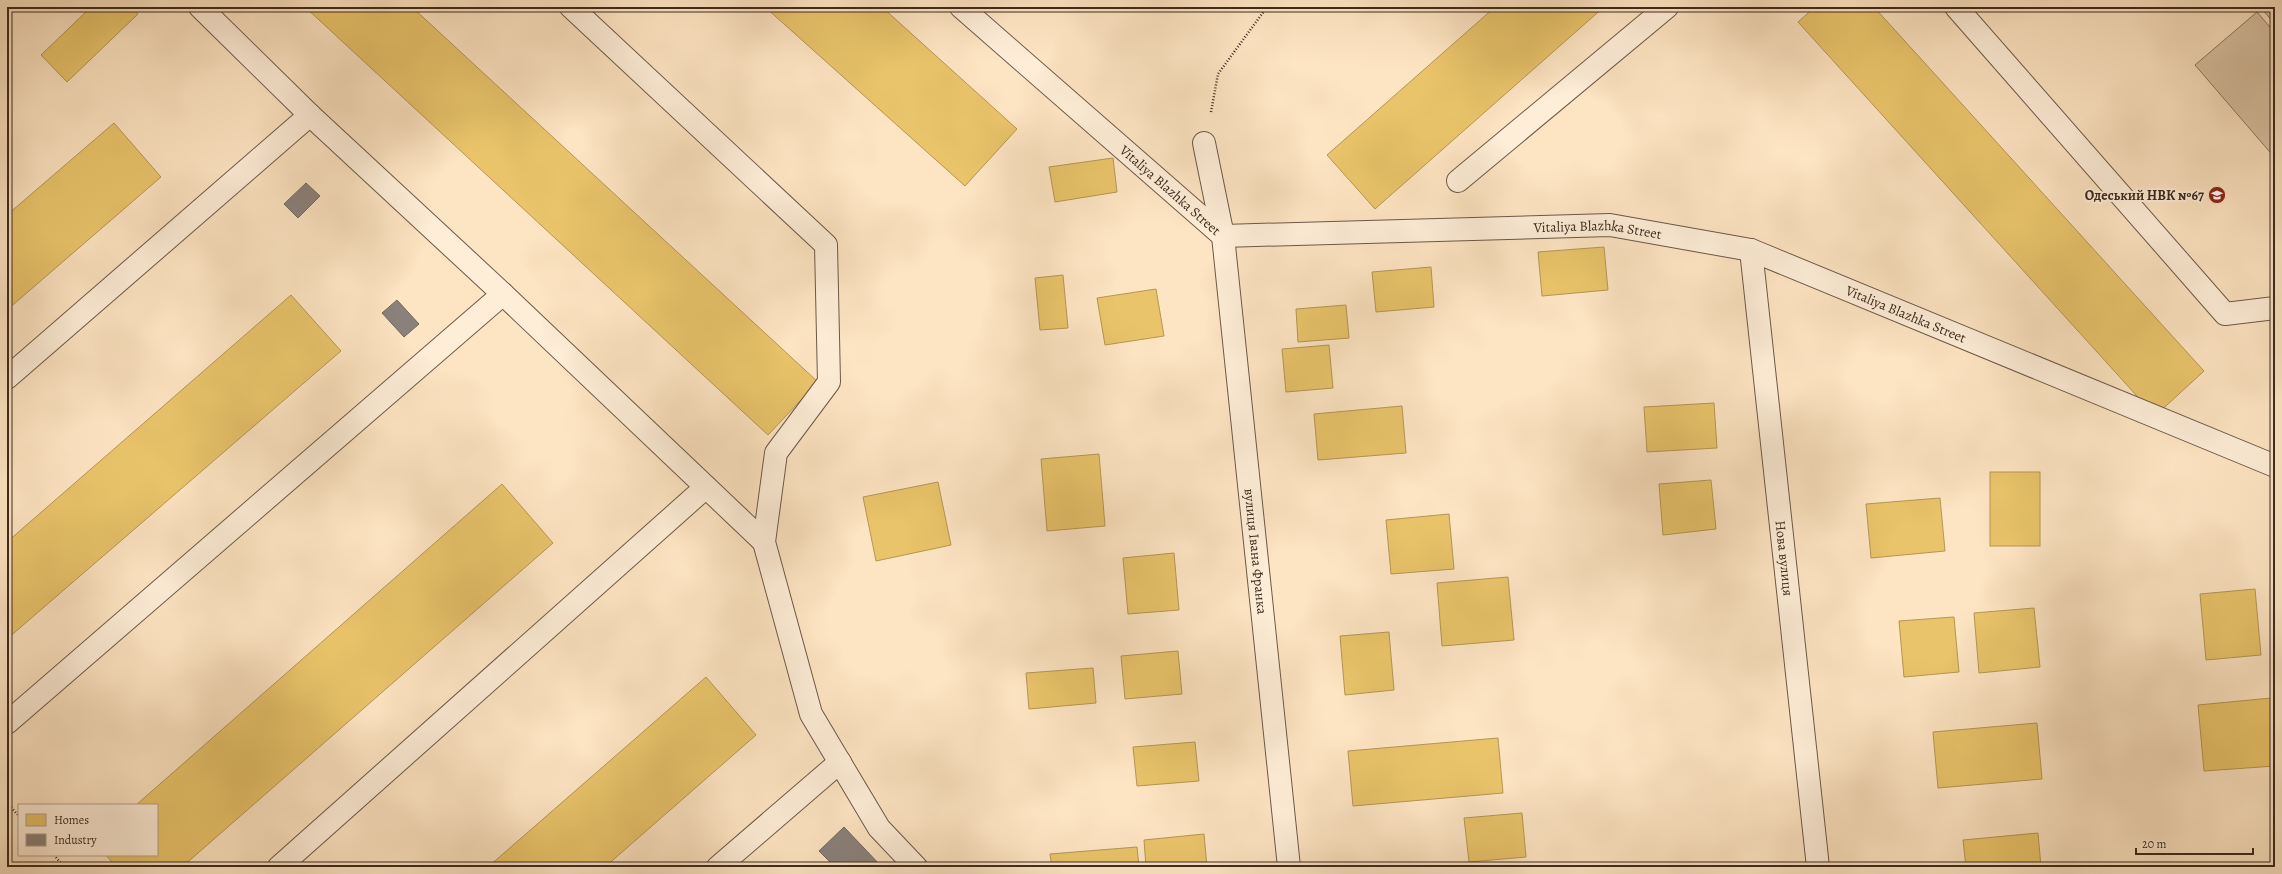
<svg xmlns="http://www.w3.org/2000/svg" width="2282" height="874" font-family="Alegreya,serif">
<rect width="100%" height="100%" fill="#fde4c2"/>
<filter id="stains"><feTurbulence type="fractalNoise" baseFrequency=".005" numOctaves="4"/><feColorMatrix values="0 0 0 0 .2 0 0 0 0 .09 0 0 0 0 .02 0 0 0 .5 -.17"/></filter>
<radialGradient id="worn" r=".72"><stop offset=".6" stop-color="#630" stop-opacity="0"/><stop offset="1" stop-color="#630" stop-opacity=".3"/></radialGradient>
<g fill="#dcc4a6" stroke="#8c7762">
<polygon points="2260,7 2275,7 2275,24"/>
<polygon points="2257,12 2275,33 2275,158 2195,65"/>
</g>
<g fill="#e9c46a" stroke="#b59654">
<polygon points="91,7 131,7 138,14 67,82 41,55"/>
<polygon points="305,7 412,7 818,382 768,435"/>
<polygon points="765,7 882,7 1017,129 965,186"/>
<polygon points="1172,7 1183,7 1177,12"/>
<polygon points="1495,7 1604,7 1375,209 1327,155"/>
<polygon points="1815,7 1874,7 2204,371 2155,416 1798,22"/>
<polygon points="114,123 161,177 7,310 7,215"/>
<polygon points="1113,158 1117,192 1055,202 1049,167"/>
<polygon points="1604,247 1608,290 1542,296 1538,252"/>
<polygon points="1431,267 1434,307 1376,312 1372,272"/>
<polygon points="1063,275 1068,328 1040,330 1035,278"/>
<polygon points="1156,289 1164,336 1105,345 1097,298"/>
<polygon points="291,295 341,351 7,639 7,542"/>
<polygon points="1346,305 1349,338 1298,342 1296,309"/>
<polygon points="1329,345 1333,388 1286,392 1282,349"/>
<polygon points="1714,403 1717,448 1647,452 1644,407"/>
<polygon points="1402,406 1406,453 1318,460 1314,414"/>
<polygon points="1099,454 1105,526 1047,531 1041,459"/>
<rect x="1990" y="472" width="50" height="74"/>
<polygon points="1711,480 1716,529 1663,535 1659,484"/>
<polygon points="938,482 951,545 876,561 863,497"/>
<polygon points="502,484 553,543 182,867 116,867 106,855 157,855 157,805 136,805"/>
<polygon points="1940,498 1945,551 1871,558 1866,504"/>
<polygon points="1449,514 1454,569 1391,574 1386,520"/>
<polygon points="1174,553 1179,610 1128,614 1123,558"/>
<polygon points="1508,577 1514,640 1442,646 1437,583"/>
<polygon points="2255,589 2261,655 2206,660 2200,594"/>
<polygon points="2034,608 2040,667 1979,673 1974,613"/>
<polygon points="1954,617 1959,672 1904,677 1899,621"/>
<polygon points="1389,632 1394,690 1345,695 1340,636"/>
<polygon points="1178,651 1182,694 1125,699 1121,656"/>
<polygon points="1093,668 1096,703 1029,709 1026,673"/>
<polygon points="706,677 756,735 605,867 488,867"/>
<polygon points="2271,698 2275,766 2204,771 2198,705"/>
<polygon points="2037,723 2042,779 1938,788 1933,732"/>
<polygon points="1498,738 1503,793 1353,806 1348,751"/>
<polygon points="1195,742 1199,781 1137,786 1133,747"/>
<polygon points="1522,813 1526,857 1469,862 1464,818"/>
<polygon points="2038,833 2041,867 1966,867 1963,840"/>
<polygon points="1204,834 1207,867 1146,867 1144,840"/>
<polygon points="1137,847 1139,867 1052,867 1050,854"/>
</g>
<g fill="#8a817c" stroke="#736760">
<polygon points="306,183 320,196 298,218 284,204"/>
<polygon points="397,300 419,324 404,337 382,313"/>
<polygon points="844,827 882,867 835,867 819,851"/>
</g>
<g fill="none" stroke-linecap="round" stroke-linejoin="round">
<defs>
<g id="service">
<polyline points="200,7 310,115 503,294 764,542"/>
<polyline points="1956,7 2225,314 2275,308"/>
<polyline points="1204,143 1223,236"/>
<polyline points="1458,181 1667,7"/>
<polyline points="7,378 310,115"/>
<polyline points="7,723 503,294"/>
<polyline points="279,867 706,487"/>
<polyline points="718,867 840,762"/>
</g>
<g id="minor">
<polyline points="571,7 826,245 829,382 776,453 764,542 811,714 879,828 916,867"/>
<path id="s1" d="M961 7 1223 236 1610 225 1751 250 2275 466"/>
<path id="s2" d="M1223 236 1289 867"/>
<path id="s3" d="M1751 250 1818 867"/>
</g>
</defs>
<use href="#service" stroke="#6d5848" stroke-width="24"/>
<use href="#minor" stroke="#6d5848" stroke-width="24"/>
<g stroke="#3d2a1f" stroke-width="2.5" stroke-dasharray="1 2" stroke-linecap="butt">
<polyline points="1211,112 1218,74 1267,7"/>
<polyline points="7,803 19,816"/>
<polyline points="54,855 64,867"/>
</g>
<use href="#service" stroke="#feedd7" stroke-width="22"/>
<use href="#minor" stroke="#feedd7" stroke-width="22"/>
</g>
<defs>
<symbol id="school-disc" viewBox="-11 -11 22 22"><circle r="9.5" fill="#8f2418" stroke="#feedd7"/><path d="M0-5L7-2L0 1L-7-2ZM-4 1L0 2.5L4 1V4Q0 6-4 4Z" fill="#fff"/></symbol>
</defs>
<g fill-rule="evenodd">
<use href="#school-disc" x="2207" y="185" width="20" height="20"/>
</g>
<g text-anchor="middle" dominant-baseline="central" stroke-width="4" stroke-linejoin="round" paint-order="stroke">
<g font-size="14" fill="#3d2a1f" stroke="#feedd7">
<text stroke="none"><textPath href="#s1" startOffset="278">Vitaliya Blazhka Street</textPath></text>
<text stroke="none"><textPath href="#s1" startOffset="723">Vitaliya Blazhka Street</textPath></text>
<text stroke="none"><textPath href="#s1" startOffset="1046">Vitaliya Blazhka Street</textPath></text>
<text stroke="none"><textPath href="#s2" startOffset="317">вулиця Івана Франка</textPath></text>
<text stroke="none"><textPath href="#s3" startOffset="310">Нова вулиця</textPath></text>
</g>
<g font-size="14" font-weight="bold" fill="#3d2a1f" stroke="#feedd7" text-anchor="end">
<text x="2204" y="195">Одеський НВК №67</text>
</g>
</g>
<rect width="2282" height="874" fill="none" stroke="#fde4c2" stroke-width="24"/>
<rect x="8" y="8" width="2266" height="858" fill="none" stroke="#3d2a1f" stroke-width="2"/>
<rect x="12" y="12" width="2258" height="850" fill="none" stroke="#3d2a1f"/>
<rect x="18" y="804" width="140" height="52" fill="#feedd7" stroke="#b19f8d"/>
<rect x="26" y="814" width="20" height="12" fill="#e9c46a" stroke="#b19f8d"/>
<text x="54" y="824" font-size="12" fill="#3d2a1f">Homes</text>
<rect x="26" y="834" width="20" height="12" fill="#8a817c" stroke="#b19f8d"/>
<text x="54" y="844" font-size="12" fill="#3d2a1f">Industry</text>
<path d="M2136 848v6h117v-6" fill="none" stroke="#3d2a1f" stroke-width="2"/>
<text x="2142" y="848" font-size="12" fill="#3d2a1f" stroke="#feedd7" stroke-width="3" paint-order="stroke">20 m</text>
<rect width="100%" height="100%" filter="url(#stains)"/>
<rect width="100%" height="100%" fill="url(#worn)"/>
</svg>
